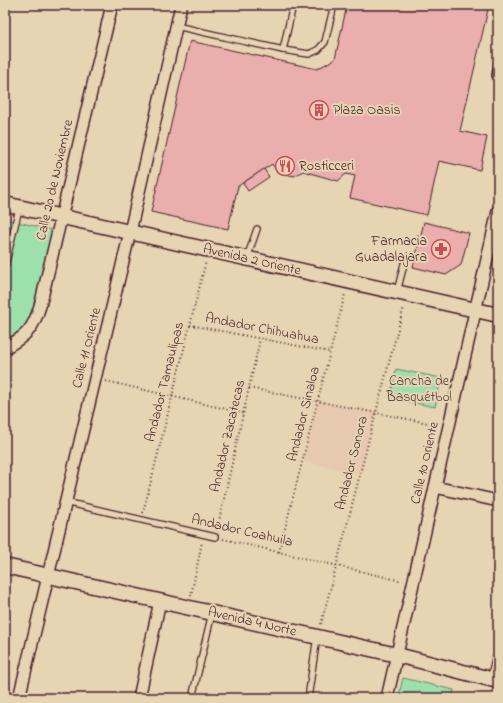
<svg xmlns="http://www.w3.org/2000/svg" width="503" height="703" font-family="'Indie Flower',sans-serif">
<rect width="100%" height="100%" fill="#e6d4b2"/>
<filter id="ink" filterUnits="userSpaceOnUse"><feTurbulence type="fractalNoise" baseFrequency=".025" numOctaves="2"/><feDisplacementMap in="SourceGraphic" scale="8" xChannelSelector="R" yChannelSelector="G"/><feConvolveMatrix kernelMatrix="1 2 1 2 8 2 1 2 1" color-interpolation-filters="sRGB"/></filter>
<g filter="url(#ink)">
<polygon fill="#e7c9b0" points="318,401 375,412 360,474 303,461"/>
<g fill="#9ce0ac" stroke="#73806c">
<polygon points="5,219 52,230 30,326 5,339"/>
<polygon points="396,369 441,378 435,407 390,398"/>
<polygon points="403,678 454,690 452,698 398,698"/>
</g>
<g fill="#eaafad" stroke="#4a1f2b">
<polygon points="347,5 489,5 460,131 487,137 480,170 439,161 427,215 350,198 355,176 346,174 338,181 303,171 294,176 277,172 272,164 238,186 228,229 151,212 190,41 317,69 335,59"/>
<polygon points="264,169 269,177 248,191 243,183"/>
<polygon points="424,222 469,233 461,265 446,275 413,267"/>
</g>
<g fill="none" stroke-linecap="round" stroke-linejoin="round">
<defs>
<g id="service">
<polyline points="176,26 283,50 309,54 318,50 325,42 334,5"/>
<polyline points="283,50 293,5"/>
<polyline points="495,75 498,60"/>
<polyline points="247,258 257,229"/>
<polyline points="5,266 19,209"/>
<polyline points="397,292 404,264"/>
<polyline points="65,502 215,537"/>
<polyline points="192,698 212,613"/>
<polyline points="308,698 317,637"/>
</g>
<g id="minor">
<path d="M5 348C26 336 33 330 40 306L112 5"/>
<polyline points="435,487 498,501"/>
<polyline points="493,680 498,659"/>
<polyline points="19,698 130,232 181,5"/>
<polyline points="139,698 160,601"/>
<polyline points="387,698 498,211"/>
</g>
<g id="tertiary">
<polyline points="5,204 498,315"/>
<polyline points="5,566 397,655 498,681"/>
</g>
</defs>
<use href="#service" stroke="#4a1f2b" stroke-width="8"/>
<use href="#minor" stroke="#4a1f2b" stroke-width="14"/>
<use href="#tertiary" stroke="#4a1f2b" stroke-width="17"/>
<g stroke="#4a1f2b" stroke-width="2" stroke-dasharray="1 3" stroke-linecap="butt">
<polyline points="190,325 330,352"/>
<polyline points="106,381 243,413"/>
<polyline points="249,388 438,425"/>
<polyline points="143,513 206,261"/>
<polyline points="217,530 260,339"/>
<polyline points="223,539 402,581"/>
<polyline points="279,552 345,294"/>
<polyline points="191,596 202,542"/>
<path d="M321 624C349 519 375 413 404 307"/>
</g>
<use href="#service" stroke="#e6d4b2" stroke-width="5.5"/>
<use href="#minor" stroke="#e6d4b2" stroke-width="11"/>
<use href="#tertiary" stroke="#e6d4b2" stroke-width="14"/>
</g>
</g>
<defs>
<symbol id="building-ring" viewBox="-11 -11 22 22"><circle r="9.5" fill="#e6d4b2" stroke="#d1495b" stroke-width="1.5"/><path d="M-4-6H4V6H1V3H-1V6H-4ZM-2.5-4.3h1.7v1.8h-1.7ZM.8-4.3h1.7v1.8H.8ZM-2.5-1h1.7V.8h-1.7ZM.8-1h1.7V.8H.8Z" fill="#d1495b"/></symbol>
<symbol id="restaurant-ring" viewBox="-11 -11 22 22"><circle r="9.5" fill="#e6d4b2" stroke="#d1495b" stroke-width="1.5"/><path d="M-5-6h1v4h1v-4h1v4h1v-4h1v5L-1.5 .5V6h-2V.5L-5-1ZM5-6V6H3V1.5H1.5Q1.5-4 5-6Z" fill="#d1495b"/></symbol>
<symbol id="pharmacy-ring" viewBox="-11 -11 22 22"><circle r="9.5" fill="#e6d4b2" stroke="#d1495b" stroke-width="1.5"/><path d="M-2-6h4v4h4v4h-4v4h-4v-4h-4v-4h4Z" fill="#d1495b"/></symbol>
</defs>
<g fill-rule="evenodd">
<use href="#building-ring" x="308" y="99" width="22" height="22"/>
<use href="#restaurant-ring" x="274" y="155" width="22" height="22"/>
<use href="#pharmacy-ring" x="430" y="238" width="22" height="22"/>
</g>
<g text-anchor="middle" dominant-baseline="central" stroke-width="4" stroke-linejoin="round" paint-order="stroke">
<g font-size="14" fill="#4a1f2b" stroke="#e6d4b2" text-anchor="start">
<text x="333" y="110">Plaza Oasis</text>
<text x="299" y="166">Rosticceri</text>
<text x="427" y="241" text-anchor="end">Farmacia<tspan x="427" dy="16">Guadalajara</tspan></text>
</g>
<g font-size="14" fill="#4a1f2b" stroke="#e6d4b2">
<text transform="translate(55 180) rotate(-77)">Calle 20 de Noviembre</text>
<text transform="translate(252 260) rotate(13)">Avenida 2 Oriente</text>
<text transform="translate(262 329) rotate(11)">Andador Chihuahua</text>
<text transform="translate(87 348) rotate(-76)">Calle 11 Oriente</text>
<text transform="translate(165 382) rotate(-76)">Andador Tamaulipas</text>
<text transform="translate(304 414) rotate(-76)">Andador Sinaloa</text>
<text transform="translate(228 436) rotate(-77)">Andador Zacatecas</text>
<text transform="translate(352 463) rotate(-76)">Andador Sonora</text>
<text transform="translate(425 463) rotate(-77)">Calle 10 Oriente</text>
<text transform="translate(242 531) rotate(13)">Andador Coahuila</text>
<text transform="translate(252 622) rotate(13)">Avenida 4 Norte</text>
</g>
<g font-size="14" fill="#563c3e" stroke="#e6d4b2">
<text x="419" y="381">Cancha de<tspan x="419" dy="16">Basquétbol</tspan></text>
</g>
</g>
<rect width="503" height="703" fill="none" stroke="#e6d4b2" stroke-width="20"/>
<rect x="10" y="10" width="483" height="683" fill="none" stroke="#4a1f2b" stroke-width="1.5" filter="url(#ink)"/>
</svg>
